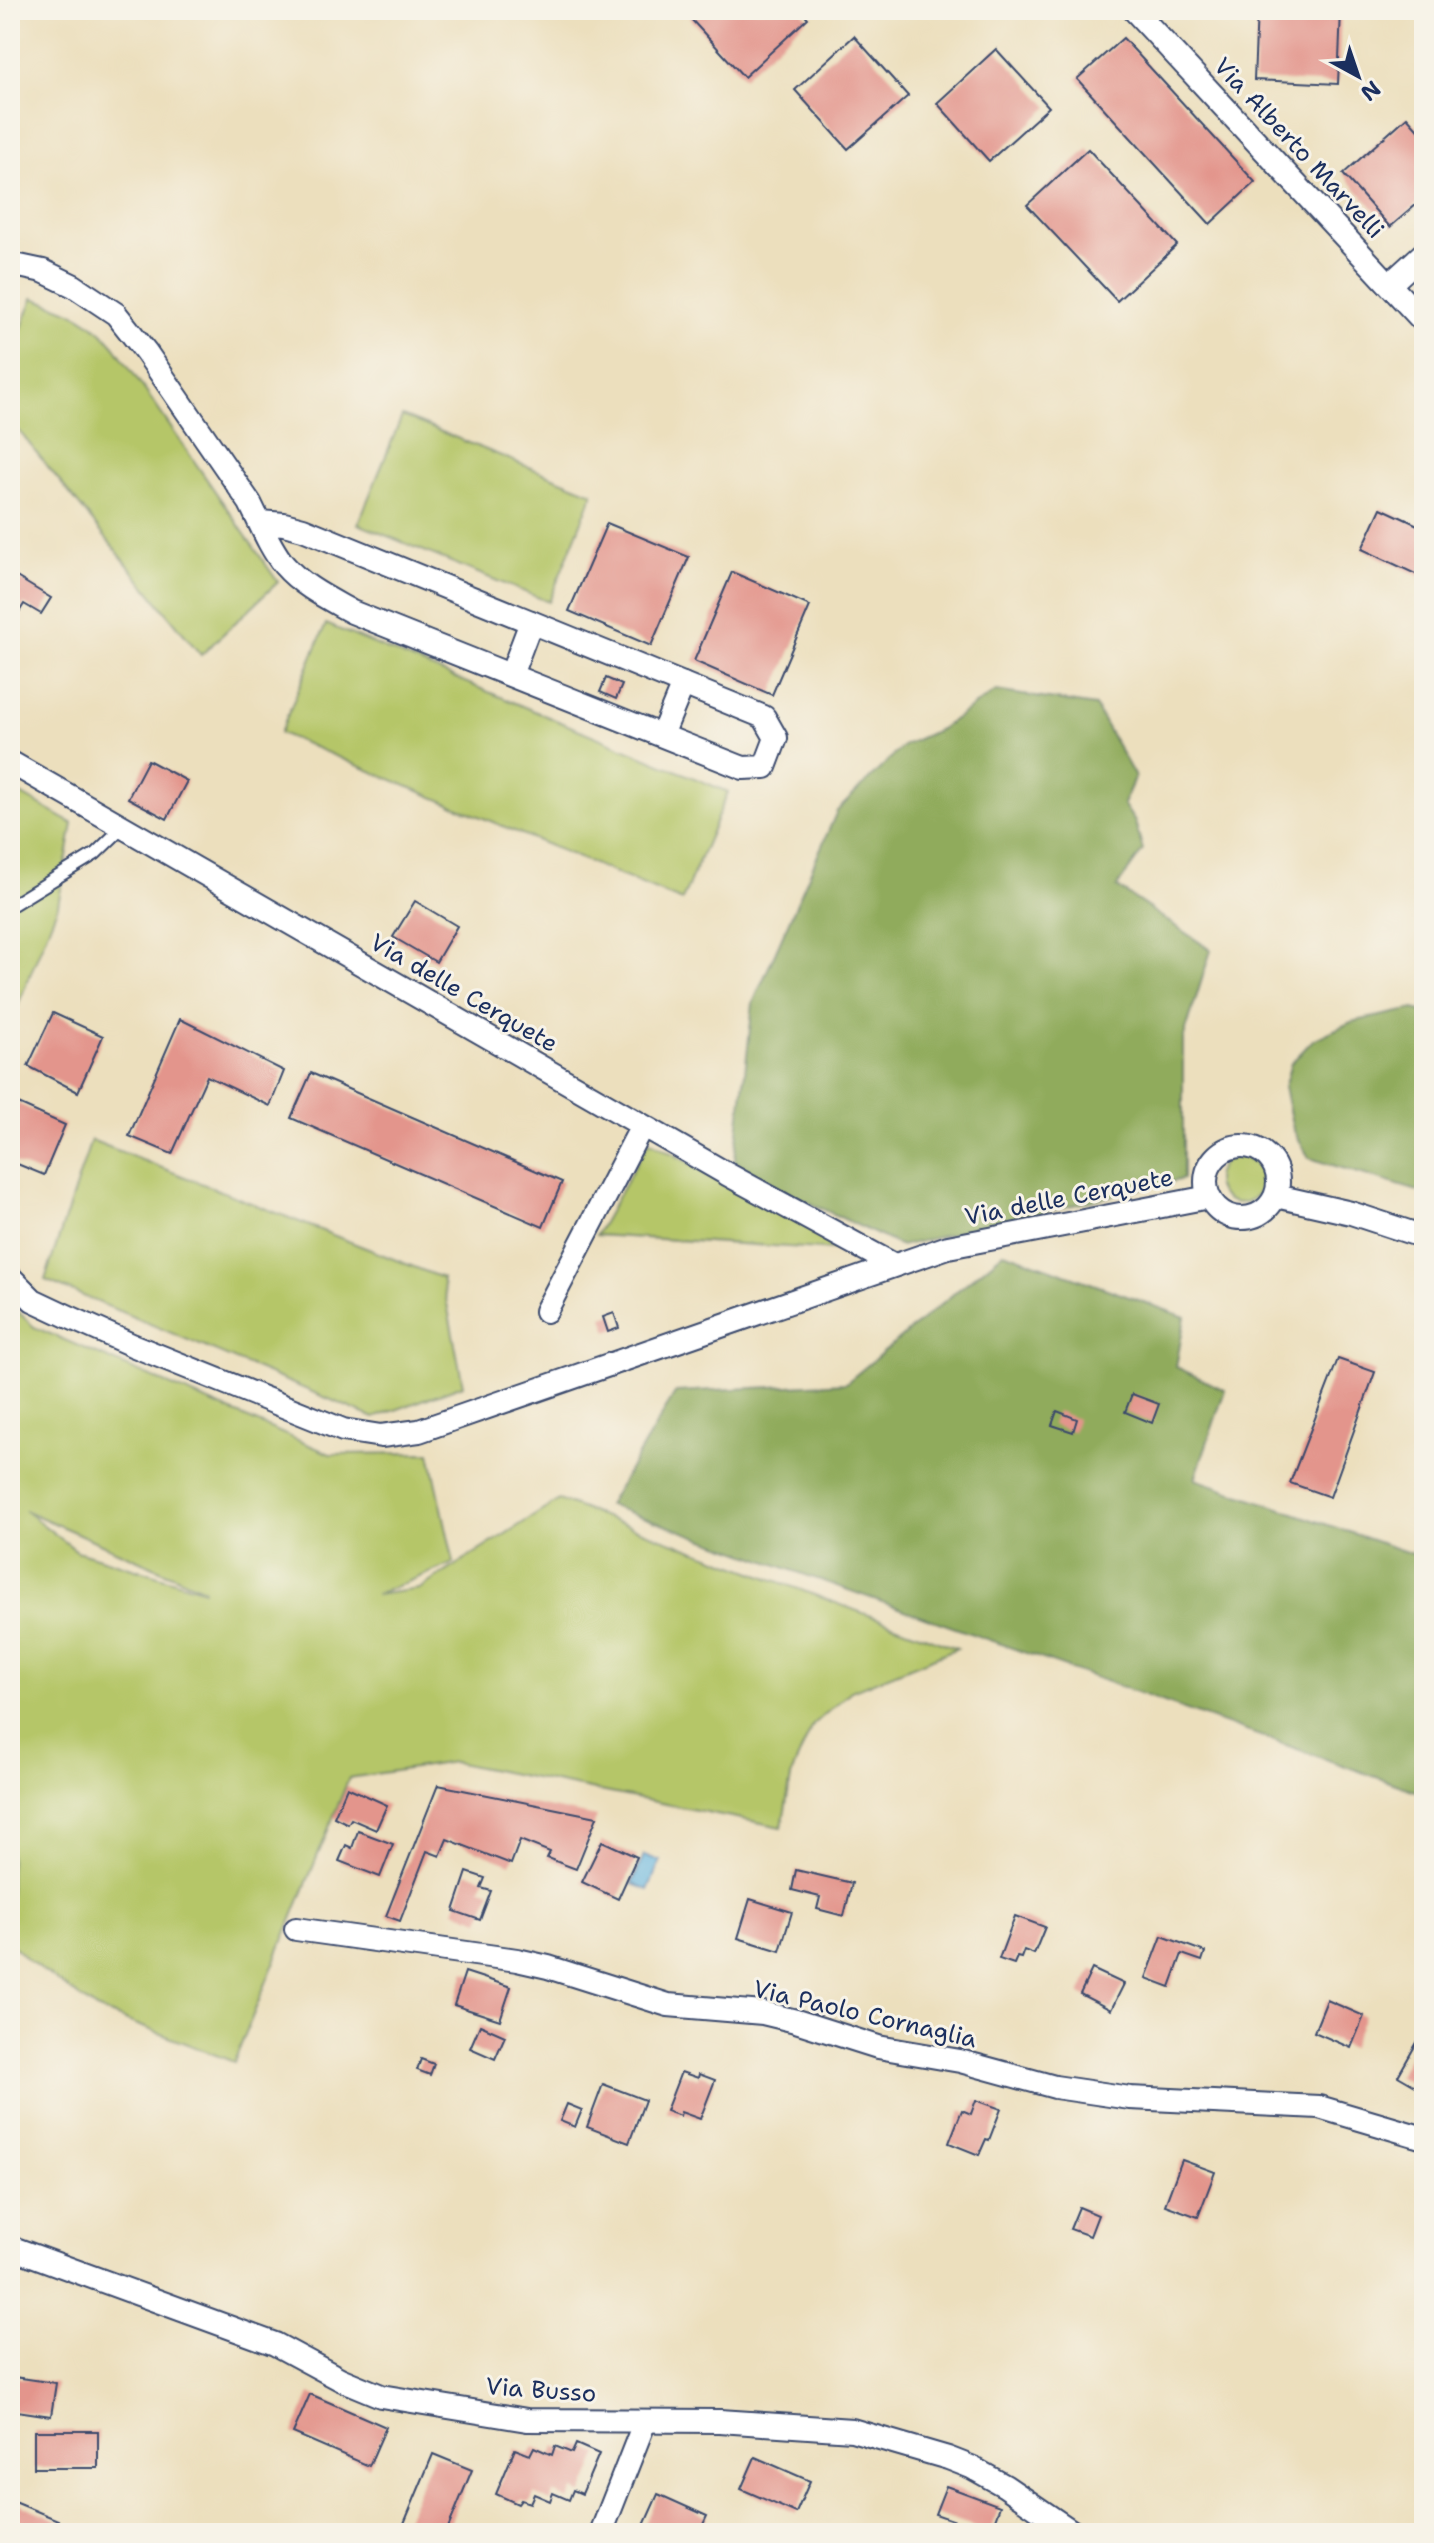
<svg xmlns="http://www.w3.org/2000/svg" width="1434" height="2543" font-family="'Shantell Sans',sans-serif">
<rect width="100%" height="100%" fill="#f7f3e8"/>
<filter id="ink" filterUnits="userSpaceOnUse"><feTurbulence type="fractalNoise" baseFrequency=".0125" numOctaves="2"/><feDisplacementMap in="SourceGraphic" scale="16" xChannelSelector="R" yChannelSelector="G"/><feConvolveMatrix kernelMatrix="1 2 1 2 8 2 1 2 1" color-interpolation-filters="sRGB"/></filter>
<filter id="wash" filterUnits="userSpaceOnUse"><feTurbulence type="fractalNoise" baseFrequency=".006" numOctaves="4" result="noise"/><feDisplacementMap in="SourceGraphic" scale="32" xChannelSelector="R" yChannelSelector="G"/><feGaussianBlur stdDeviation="1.8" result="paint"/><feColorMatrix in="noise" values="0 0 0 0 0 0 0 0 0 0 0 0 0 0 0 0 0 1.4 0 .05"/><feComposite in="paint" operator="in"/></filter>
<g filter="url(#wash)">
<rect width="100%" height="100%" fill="#ecdfbd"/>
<g fill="#b5c668" stroke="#687a63" stroke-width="2" fill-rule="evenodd">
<path d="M33 298C70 311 88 315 115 347L278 582 201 655 10 420V359Z"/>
<polygon points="402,416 593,493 549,602 358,524"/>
<polygon points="326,624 728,792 682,901 280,733"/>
<polygon points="10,788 73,824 58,905 10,1025"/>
<polygon points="91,1140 442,1278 463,1385 374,1418 45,1280"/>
<polygon points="649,1141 852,1251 596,1235"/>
<circle cx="1239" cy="1180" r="23"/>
<path d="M10 1304 34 1327 330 1454 430 1453 454 1563 375 1595 419 1589 559 1500 957 1648 851 1691 813 1725 792 1772 782 1827 453 1762 349 1778 234 2062 96 2009 27 1959 10 1943ZM24 1510 204 1589V1590L77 1551Z"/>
</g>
<g fill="#90ab5c" stroke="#566d5d" stroke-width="2">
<polygon points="996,691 1095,706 1135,777 1123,804 1135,822 1143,850 1117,887 1211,950 1183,1040 1183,1179 901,1246 734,1167 753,1003 837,811 904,745 940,729"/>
<polygon points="1414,1009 1424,1012 1424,1193 1309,1158 1293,1129 1284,1087 1291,1063 1313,1040 1351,1022"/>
<polygon points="1004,1252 1185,1317 1176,1367 1225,1390 1195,1479 1424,1558 1424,1794 608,1505 676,1392 846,1383"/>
</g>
<polygon fill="#65b5df" stroke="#40729e" stroke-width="2" points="644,1855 660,1861 648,1890 632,1884"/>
<g id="blocks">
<g fill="#e3958c">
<polygon points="699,10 801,10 808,18 744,77 690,18"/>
<polygon points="1257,10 1341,10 1338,84 1254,80"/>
<polygon points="854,36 908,96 848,149 795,90"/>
<polygon points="1123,38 1255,182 1210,224 1077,79"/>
<polygon points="996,49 1049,107 989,161 937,103"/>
<polygon points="1407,117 1424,136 1424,198 1390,227 1343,174"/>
<polygon points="1088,149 1177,245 1117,301 1027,205"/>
<polygon points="1381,508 1424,528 1424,578 1362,549"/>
<polygon points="607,523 689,557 651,646 569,611"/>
<polygon points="732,572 810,606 772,695 694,661"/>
<polygon points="10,573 51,598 41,614 24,604 16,617 10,614"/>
<polygon points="606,678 622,685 616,699 600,692"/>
<polygon points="148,760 187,781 167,819 128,798"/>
<polygon points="415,901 457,926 436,962 393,937"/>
<polygon points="53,1013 103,1036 78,1092 28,1066"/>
<polygon points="180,1019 284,1071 270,1106 207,1076 172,1154 129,1136"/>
<polygon points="311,1073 562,1182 543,1227 291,1118"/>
<polygon points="14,1102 65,1125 44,1175 10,1161 10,1112"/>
<polygon points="614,1313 619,1328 608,1332 603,1317"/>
<polygon points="1338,1359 1375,1372 1330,1497 1290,1483"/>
<polygon points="1132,1394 1159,1404 1152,1423 1125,1412"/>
<polygon points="1057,1411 1077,1419 1073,1432 1052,1425"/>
<polygon points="438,1785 597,1817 576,1869 547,1858 550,1852 520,1840 511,1864 447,1839 440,1856 427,1851 400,1921 386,1916"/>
<polygon points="347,1787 387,1805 376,1830 351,1819 348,1824 334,1817"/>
<polygon points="358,1831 393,1844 380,1877 339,1861 346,1845 352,1848"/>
<polygon points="602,1841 637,1857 618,1899 582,1882"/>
<polygon points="796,1870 852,1883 844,1916 817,1909 820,1897 792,1890"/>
<polygon points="467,1872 485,1878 481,1888 491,1891 480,1920 454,1911"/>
<polygon points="750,1899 792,1912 780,1951 738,1938"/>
<polygon points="1015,1916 1045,1927 1034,1954 1024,1950 1021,1958 1017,1957 1014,1964 999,1959"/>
<polygon points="1162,1936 1205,1952 1202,1961 1182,1954 1170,1987 1146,1978"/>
<polygon points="1092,1969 1124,1984 1111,2010 1080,1994"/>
<polygon points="465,1972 511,1987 500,2020 454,2005"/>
<polygon points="1327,2000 1364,2016 1351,2048 1314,2032"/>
<polygon points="480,2025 505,2036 495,2059 470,2048"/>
<polygon points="1419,2039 1424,2042 1424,2091 1398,2076"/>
<polygon points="421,2059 434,2064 430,2075 417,2070"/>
<polygon points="681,2072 698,2078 699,2074 715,2080 700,2119 681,2112 680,2116 666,2111"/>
<polygon points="603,2084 645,2100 629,2143 587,2127"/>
<polygon points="976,2100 1001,2109 989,2140 986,2139 979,2155 949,2143 962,2110 971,2114"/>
<polygon points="567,2104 582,2110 575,2127 560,2121"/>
<polygon points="1182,2160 1215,2172 1198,2217 1165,2205"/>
<polygon points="1079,2207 1098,2215 1090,2236 1070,2229"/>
<polygon points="14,2377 56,2383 51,2416 10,2410"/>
<polygon points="310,2394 386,2427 369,2466 293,2433"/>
<rect x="34" y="2431" width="64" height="37"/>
<polygon points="576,2444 599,2454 582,2494 573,2490 569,2500 553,2493 550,2501 534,2494 530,2503 521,2500 518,2504 496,2494 515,2449 530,2455 534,2447 552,2455 555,2446 572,2453"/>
<polygon points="433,2454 472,2470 446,2533 400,2533"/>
<polygon points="755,2457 810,2481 796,2513 741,2489"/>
<polygon points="946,2486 1000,2506 990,2533 935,2514"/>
<polygon points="658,2494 707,2516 699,2533 641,2532"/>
<polygon points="10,2500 58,2520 53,2533 10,2533"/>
</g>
</g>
</g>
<g filter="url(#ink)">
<use href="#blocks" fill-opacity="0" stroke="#3a496c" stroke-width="2"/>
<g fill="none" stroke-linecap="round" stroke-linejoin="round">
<defs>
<polyline id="service" points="10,906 95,854 122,828"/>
<g id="minor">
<polyline points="1134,10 1424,322"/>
<path d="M10 264 43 271 74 286 116 314 146 352 250 503C260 523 270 548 284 565 302 586 329 599 352 612L743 768 765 767 776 738 764 717 303 529 284 524 260 522"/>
<polyline points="1390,284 1424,253"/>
<polyline points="511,675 531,622"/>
<polyline points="662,735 683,684"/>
<polyline points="10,762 727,1174 894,1265"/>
<circle cx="1242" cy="1182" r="36"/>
<polyline points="1276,1196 1351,1213 1424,1237"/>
<polyline points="10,1277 33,1300 67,1316 132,1345 343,1430 381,1436 419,1431 948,1247 1209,1197"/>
<polyline points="546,1311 642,1126"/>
<polyline points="296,1929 517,1960 548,1967 668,2005 763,2013 796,2021 878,2047 960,2061 1055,2087 1130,2098 1319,2107 1424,2138"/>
<polyline points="10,2247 275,2344 340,2379 381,2396 527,2420 720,2421 852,2430 948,2458 971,2467 1005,2486 1074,2533"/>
<polyline points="601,2533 645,2421"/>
</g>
</defs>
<use href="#service" stroke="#3a496c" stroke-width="15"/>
<use href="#minor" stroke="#3a496c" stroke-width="26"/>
<use href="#service" stroke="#fff" stroke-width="11"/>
<use href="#minor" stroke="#fff" stroke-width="22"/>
</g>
</g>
<g text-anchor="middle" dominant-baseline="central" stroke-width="6" stroke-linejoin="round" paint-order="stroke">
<g font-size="24" fill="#1b2f5e" stroke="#f7f3e8">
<text transform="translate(1299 148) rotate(47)">Via Alberto Marvelli</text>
<text transform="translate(464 993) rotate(30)">Via delle Cerquete</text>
<text transform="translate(1069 1197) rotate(-11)">Via delle Cerquete</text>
<text transform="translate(865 2014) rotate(13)">Via Paolo Cornaglia</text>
<text transform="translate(541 2390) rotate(4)">Via Busso</text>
</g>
</g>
<rect width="1434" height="2543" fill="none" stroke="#f7f3e8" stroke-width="40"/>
<g transform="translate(1358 76) rotate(140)" stroke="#f7f3e8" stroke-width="6" paint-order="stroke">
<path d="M0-6L14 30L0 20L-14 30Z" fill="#1b2f5e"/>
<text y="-12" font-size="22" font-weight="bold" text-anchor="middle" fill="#1b2f5e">N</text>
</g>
</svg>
